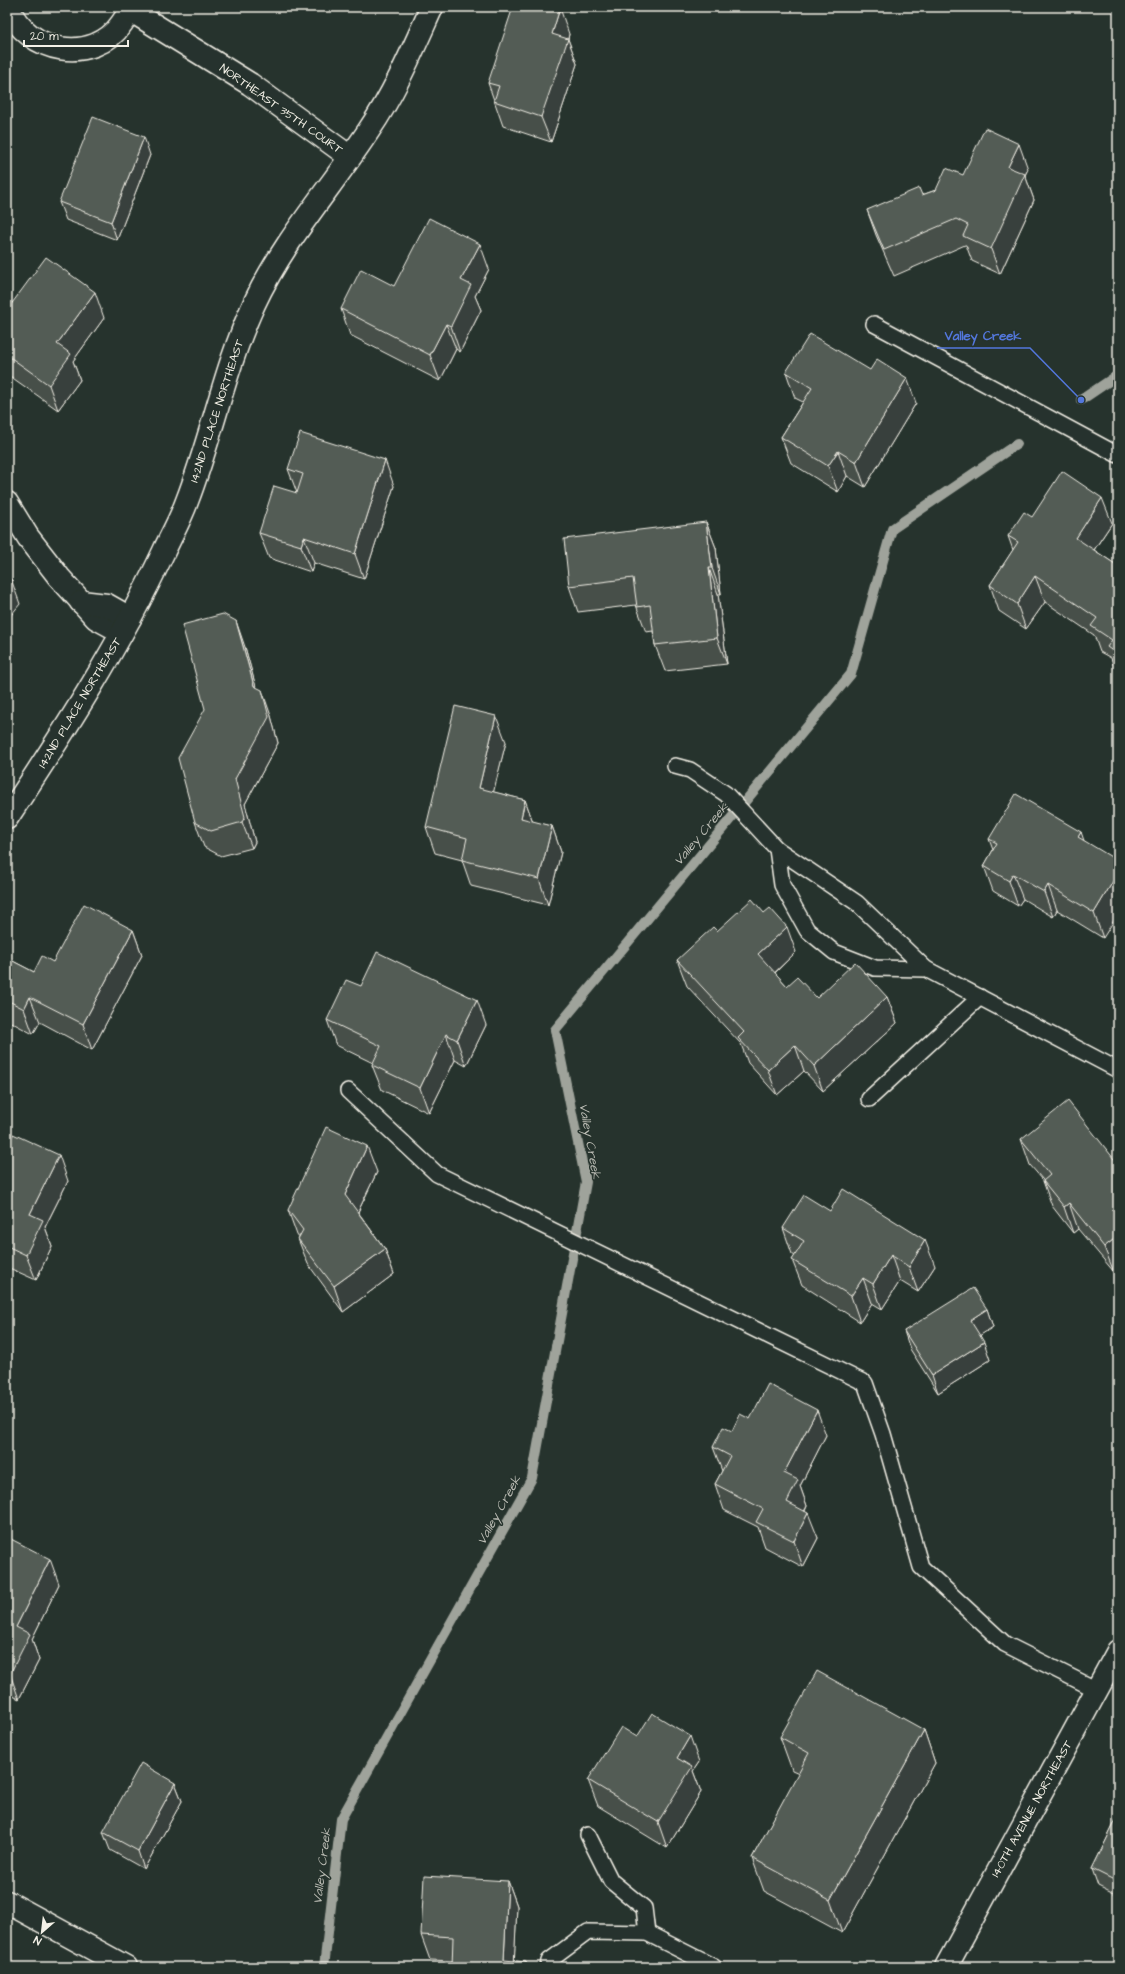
<svg xmlns="http://www.w3.org/2000/svg" width="1125" height="1974" font-family="'Architects Daughter',sans-serif">
<rect width="100%" height="100%" fill="#26332d"/>
<filter id="ink" filterUnits="userSpaceOnUse"><feTurbulence type="fractalNoise" baseFrequency=".025" numOctaves="2"/><feDisplacementMap in="SourceGraphic" scale="8" xChannelSelector="R" yChannelSelector="G"/><feConvolveMatrix kernelMatrix="1 2 1 2 8 2 1 2 1" color-interpolation-filters="sRGB"/></filter>
<g filter="url(#ink)">
<g fill="none" stroke-linecap="round" stroke-linejoin="round">
<g stroke="#9fa39b" stroke-width="10">
<polyline points="1081,400 1118,375"/>
<polyline points="324,1967 341,1819 532,1478 586,1182 555,1030 851,674 892,529 1017,444"/>
</g>
<defs>
<g id="lane">
<polyline points="874,324 1118,455"/>
<polyline points="675,766 690,770 726,794 777,849 782,885 807,930 834,952 875,968 926,969 1118,1070"/>
<polyline points="777,849 857,903 926,969"/>
<polyline points="348,1091 437,1174 865,1383 883,1434 921,1567 1005,1644 1097,1690"/>
<polyline points="869,1099 980,997"/>
<polyline points="588,1835 611,1881 644,1908 647,1933"/>
<polyline points="548,1967 549,1961 588,1932 647,1933 714,1967"/>
</g>
<g id="street">
<path d="M8 7C27 53 93 66 122 23 125 18 130 13 131 7"/>
<polyline points="130,10 250,84 350,157"/>
<polyline points="7,503 28,537 59,577 96,618 122,632"/>
<polyline points="81,602 107,605 130,618"/>
<path d="M7 818C64 732 120 645 164 551 172 534 181 518 187 501 212 436 225 367 254 304 283 241 331 188 369 130 395 92 413 49 432 7"/>
</g>
<g id="secondary">
<polyline points="7,1902 126,1967"/>
<polyline points="946,1967 1118,1651"/>
</g>
</defs>
<use href="#lane" stroke="#f4f1e8" stroke-width="18"/>
<use href="#street" stroke="#f4f1e8" stroke-width="25"/>
<use href="#secondary" stroke="#f4f1e8" stroke-width="25"/>
<use href="#lane" stroke="#26332d" stroke-width="15"/>
<use href="#street" stroke="#26332d" stroke-width="22"/>
<use href="#secondary" stroke="#26332d" stroke-width="22"/>
</g>
<g fill="#474f49" stroke="#f4f1e8">
<polygon points="569,34 568,39 577,64 551,142 503,126 488,83"/>
<polygon points="150,155 117,240 66,220 59,202"/>
<polygon points="1028,169 1025,175 1034,200 1000,274 972,261 966,245 965,245 894,276 876,235 867,210 922,195 936,190 963,175"/>
<polygon points="489,269 475,296 481,310 460,352 456,349 440,381 350,335 341,309 394,286"/>
<polygon points="7,310 104,318 73,361 80,380 58,410 7,374"/>
<polygon points="786,372 916,403 865,487 847,476 838,492 791,463 781,437 803,402 795,398"/>
<polygon points="288,469 394,486 364,579 314,563 311,572 269,558 259,533 297,493"/>
<polygon points="1032,517 1112,523 1094,550 1118,566 1118,674 1116,673 1111,658 1100,652 1094,635 1045,602 1026,629 999,611 990,585 1013,550 1008,536"/>
<polygon points="706,522 716,548 721,594 718,594 727,664 665,671 655,645 653,631 646,632 636,605 578,612 569,586"/>
<polygon points="245,647 256,688 271,716 278,743 245,804 255,842 252,848 221,856 204,847 195,822"/>
<polygon points="506,742 493,792 525,800 533,822 552,826 561,852 548,905 471,886 462,860 435,853 426,827"/>
<polygon points="1081,832 1103,938 1057,910 1053,917 1023,899 1018,906 993,891 984,866 993,850 989,839"/>
<polygon points="133,930 142,955 92,1050 40,1022 33,1034 7,1020 7,958 34,972 53,962"/>
<polygon points="796,952 775,973 787,986 817,998 887,997 897,1023 823,1091 804,1071 777,1095 748,1063 741,1044 687,986 677,960"/>
<polygon points="361,986 486,1025 466,1066 455,1060 429,1113 382,1090 372,1065 373,1063 336,1045 327,1020"/>
<polygon points="1021,1139 1118,1164 1118,1269 1114,1272 1078,1229 1073,1233 1052,1206 1043,1181 1043,1180 1030,1165"/>
<polygon points="7,1147 68,1181 45,1227 52,1246 36,1280 7,1267 7,1268"/>
<polygon points="377,1172 358,1212 385,1249 394,1274 343,1312 308,1264 298,1239 299,1238 297,1235 288,1210"/>
<polygon points="830,1211 935,1266 918,1292 900,1281 882,1309 872,1303 860,1322 802,1285 792,1260 795,1256 792,1254 783,1228"/>
<polygon points="987,1309 993,1327 980,1335 990,1360 938,1393 910,1349 904,1331"/>
<polygon points="750,1419 826,1435 800,1486 807,1506 805,1511 818,1538 803,1567 765,1547 758,1527 724,1510 715,1484 722,1471 713,1447 732,1431"/>
<polygon points="7,1537 59,1584 32,1639 39,1660 19,1699 7,1693"/>
<polygon points="924,1730 935,1763 842,1933 764,1891 752,1858 799,1773 792,1770 780,1737"/>
<polygon points="637,1737 699,1762 693,1771 701,1792 667,1848 598,1806 588,1780"/>
<polygon points="175,1783 182,1801 144,1869 110,1850 103,1832"/>
<polygon points="1118,1816 1118,1896 1098,1886 1092,1869"/>
<polygon points="508,1881 517,1906 514,1961 526,1962 528,1967 452,1967 452,1961 430,1960 421,1935"/>
</g>
<g fill="#39403c" stroke="#f4f1e8">
<polygon points="560,8 569,34 568,39 577,64 551,142 541,117 552,34"/>
<polygon points="144,137 150,155 117,240 111,222"/>
<polygon points="1019,144 1028,169 1025,175 1034,200 1000,274 991,249 1008,167"/>
<polygon points="480,244 489,269 475,296 481,310 460,352 451,326 461,280"/>
<polygon points="95,292 104,318 73,361 80,380 58,410 49,385 57,344"/>
<polygon points="446,324 456,349 440,381 430,355"/>
<polygon points="907,378 916,403 865,487 856,462"/>
<polygon points="838,451 847,476 838,492 828,466"/>
<polygon points="385,460 394,486 364,579 355,554"/>
<polygon points="1102,498 1112,523 1085,563 1076,538"/>
<polygon points="706,522 716,548 721,594 712,568"/>
<polygon points="304,537 314,563 311,572 301,546"/>
<polygon points="709,568 718,594 727,664 717,638"/>
<polygon points="1035,576 1045,602 1026,629 1017,604"/>
<polygon points="11,579 20,604 7,620 7,584"/>
<polygon points="236,621 245,647 263,712 254,686"/>
<polygon points="262,690 271,716 278,743 245,804 255,842 252,848 242,822 235,779"/>
<polygon points="496,716 506,742 488,814 479,788"/>
<polygon points="525,800 534,825 521,818"/>
<polygon points="552,826 561,852 548,905 539,879"/>
<polygon points="1081,832 1090,858 1078,837"/>
<polygon points="1118,873 1118,914 1103,938 1094,913"/>
<polygon points="1013,874 1023,899 1018,906 1009,881"/>
<polygon points="1048,885 1057,910 1053,917 1044,892"/>
<polygon points="787,927 796,952 767,980 758,954"/>
<polygon points="133,930 142,955 92,1050 83,1024"/>
<polygon points="30,997 40,1022 33,1034 24,1009"/>
<polygon points="887,997 897,1023 823,1091 814,1066"/>
<polygon points="477,1000 486,1025 466,1066 457,1040"/>
<polygon points="446,1034 455,1060 429,1113 420,1088"/>
<polygon points="795,1045 804,1071 777,1095 768,1070"/>
<polygon points="367,1146 377,1172 354,1220 345,1195"/>
<polygon points="59,1155 68,1181 45,1227 52,1246 36,1280 26,1255 30,1214"/>
<polygon points="1069,1203 1078,1229 1073,1233 1064,1207"/>
<polygon points="1118,1236 1118,1269 1114,1272 1104,1247"/>
<polygon points="925,1240 935,1266 918,1292 909,1267"/>
<polygon points="385,1249 394,1274 343,1312 334,1286"/>
<polygon points="891,1255 900,1281 882,1309 873,1284"/>
<polygon points="863,1278 872,1303 860,1322 851,1296"/>
<polygon points="987,1309 993,1327 976,1338 970,1320"/>
<polygon points="984,1342 990,1360 938,1393 932,1375"/>
<polygon points="817,1410 826,1435 800,1486 807,1506 796,1527 787,1502 784,1473"/>
<polygon points="808,1513 818,1538 803,1567 794,1541"/>
<polygon points="50,1559 59,1584 32,1639 39,1660 19,1699 10,1674 16,1627"/>
<polygon points="924,1730 935,1763 842,1933 830,1900"/>
<polygon points="690,1736 699,1762 693,1771 701,1792 667,1848 658,1822 677,1758"/>
<polygon points="175,1783 182,1801 144,1869 138,1851"/>
<polygon points="1118,1877 1118,1886 1116,1881"/>
<polygon points="508,1881 517,1906 514,1967 504,1960"/>
</g>
<g fill="#525c55" stroke="#f4f1e8">
<polygon points="513,7 557,7 560,8 552,34 568,39 541,117 494,101 499,86 488,83"/>
<polygon points="93,117 144,137 111,222 59,202"/>
<polygon points="985,128 1019,144 1008,167 1025,174 991,249 963,236 968,225 956,219 884,250 867,210 919,188 922,195 936,190 946,168 963,175"/>
<polygon points="429,218 480,244 461,280 471,285 451,326 446,324 430,355 341,309 361,269 394,286"/>
<polygon points="46,257 95,292 57,344 71,354 49,385 7,355 7,310"/>
<polygon points="810,334 870,370 877,359 907,378 856,462 838,451 828,466 781,437 812,388 786,372"/>
<polygon points="300,433 385,460 355,554 304,537 301,546 259,533 274,486 297,493 303,474 288,469"/>
<polygon points="1062,471 1102,498 1076,538 1118,566 1118,655 1107,647 1112,640 1091,626 1097,618 1035,576 1017,604 990,585 1018,542 1008,536 1024,512 1032,517"/>
<polygon points="706,522 712,568 709,568 717,638 655,645 650,605 637,607 633,578 569,586 564,539"/>
<polygon points="7,575 11,579 7,584"/>
<polygon points="223,614 236,621 254,686 262,690 269,717 235,779 245,817 242,822 211,831 195,822 178,758 205,709 182,625"/>
<polygon points="455,706 496,716 479,788 525,800 521,818 552,826 539,879 462,860 467,838 426,827"/>
<polygon points="1016,794 1081,832 1078,837 1118,861 1118,873 1094,913 1048,885 1044,892 1013,874 1009,881 984,866 997,843 989,839"/>
<polygon points="752,899 764,913 770,908 787,927 758,954 787,986 797,977 817,998 855,962 887,997 814,1066 795,1045 768,1070 738,1038 744,1032 677,960 713,927 717,931"/>
<polygon points="84,904 133,930 83,1024 30,997 24,1009 7,1000 7,958 34,972 42,956 53,962"/>
<polygon points="377,952 477,1000 457,1040 446,1034 420,1088 372,1065 381,1046 327,1020 346,980 361,986"/>
<polygon points="1068,1101 1118,1164 1118,1236 1104,1247 1069,1203 1064,1207 1043,1181 1050,1175 1021,1139"/>
<polygon points="326,1127 367,1146 345,1195 385,1249 334,1286 298,1239 303,1230 288,1210"/>
<polygon points="13,1134 59,1155 30,1214 43,1220 26,1255 7,1246 7,1147"/>
<polygon points="843,1189 925,1240 909,1267 891,1255 873,1284 863,1278 851,1296 792,1260 804,1241 783,1228 804,1195 830,1211"/>
<polygon points="973,1288 987,1309 970,1320 984,1342 932,1375 904,1331"/>
<polygon points="768,1384 817,1410 784,1473 798,1480 787,1502 808,1513 794,1541 756,1522 763,1509 715,1484 730,1456 713,1447 723,1427 732,1431 740,1414 750,1419"/>
<polygon points="7,1537 50,1559 16,1627 30,1634 10,1674 7,1672"/>
<polygon points="817,1671 924,1730 830,1900 752,1858 809,1753 780,1737"/>
<polygon points="652,1713 690,1736 677,1758 692,1767 658,1822 588,1780 621,1727 637,1737"/>
<polygon points="141,1763 175,1783 138,1851 103,1832"/>
<polygon points="1118,1816 1118,1877 1116,1881 1092,1869"/>
<polygon points="424,1876 508,1881 504,1960 526,1962 526,1967 452,1967 453,1937 421,1935"/>
</g>
</g>
<g text-anchor="middle" dominant-baseline="central" stroke-width="3" stroke-linejoin="round" paint-order="stroke">
<g font-size="12" fill="#f4f1e8" stroke="#26332d">
<text transform="translate(281 109) rotate(35)">NORTHEAST 35TH COURT</text>
<text transform="translate(217 411) rotate(-72)">142ND PLACE NORTHEAST</text>
<text transform="translate(80 703) rotate(-59)">142ND PLACE NORTHEAST</text>
<text transform="translate(1032 1809) rotate(-61)">140TH AVENUE NORTHEAST</text>
</g>
<g font-size="13" font-style="italic" fill="#bcbdb5" stroke="#26332d">
<text transform="translate(701 834) rotate(-50)">Valley Creek</text>
<text transform="translate(590 1141) rotate(80)">Valley Creek</text>
<text transform="translate(499 1510) rotate(-61)">Valley Creek</text>
<text transform="translate(322 1866) rotate(-83)">Valley Creek</text>
</g>
</g>
<path fill="none" stroke="#5377dc" stroke-width="1.5" d="M1081 400L1030 348H937"/>
<circle fill="#5377dc" stroke="#26332d" stroke-width="1.5" cx="1081" cy="400" r="4"/>
<g font-size="13" text-anchor="middle" font-weight="bold" fill="#5377dc" stroke="#26332d" stroke-width="3" stroke-linejoin="round" paint-order="stroke">
<text x="983" y="340">Valley Creek</text>
</g>
<rect width="1125" height="1974" fill="none" stroke="#26332d" stroke-width="24"/>
<rect x="12" y="12" width="1101" height="1950" fill="none" stroke="#f4f1e8" stroke-width="1.5" filter="url(#ink)"/>
<g transform="translate(42 1932) rotate(208)" stroke="#26332d" stroke-width="3" paint-order="stroke">
<path d="M0-3L7 15L0 10L-7 15Z" fill="#f4f1e8"/>
<text y="-6" font-size="11" font-weight="bold" text-anchor="middle" fill="#f4f1e8">N</text>
</g>
<path d="M24 40v6h104v-6" fill="none" stroke="#f4f1e8" stroke-width="2"/>
<text x="30" y="40" font-size="12" fill="#f4f1e8" stroke="#26332d" stroke-width="3" paint-order="stroke">20 m</text>
</svg>
